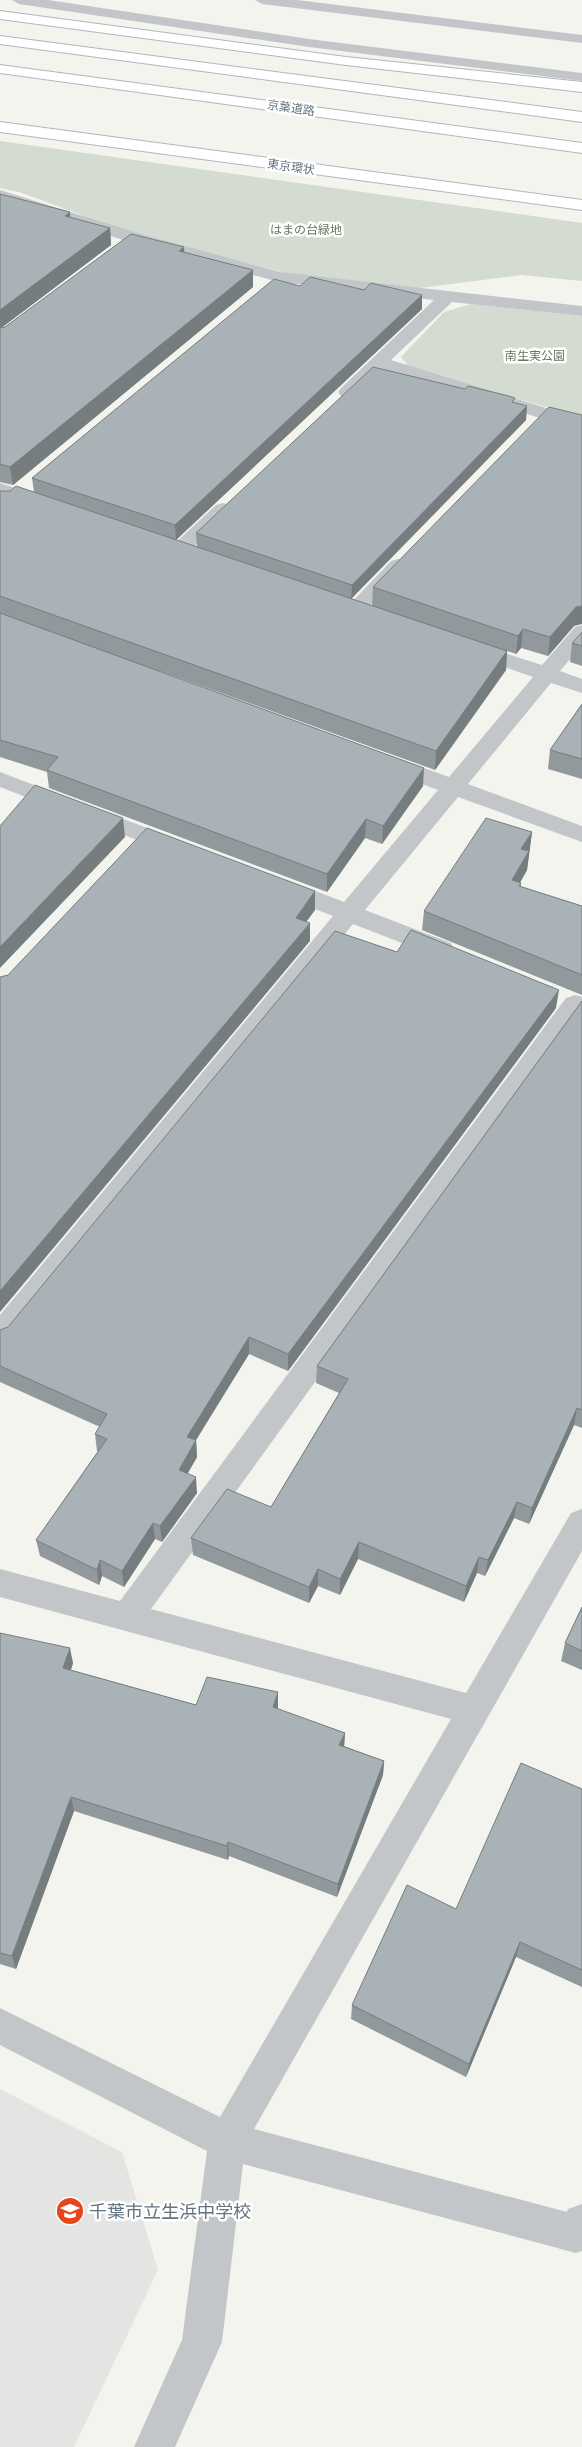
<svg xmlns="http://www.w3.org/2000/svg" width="582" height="2447" font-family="'Space Grotesk','Noto Sans JP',sans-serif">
<rect width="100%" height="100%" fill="#f4f4ef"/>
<polygon fill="#e4e5e3" points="0,2089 122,2152 158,2270 74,2447 0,2447"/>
<g fill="#d4dbd0">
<polygon points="0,141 582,223 582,281 521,275 412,289 286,273 139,236 19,192 0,188"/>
<polygon points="471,304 582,316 582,417 410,368 401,357 444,312"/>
</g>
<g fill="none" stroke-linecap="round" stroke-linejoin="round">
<defs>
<g id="highway">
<polygon points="0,11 346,57 582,82 582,92 346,65 0,19"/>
<polygon points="0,36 582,112 582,122 0,44"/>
<polygon points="0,65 582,143 582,153 0,73"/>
<polygon points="0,122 582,200 582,210 0,132"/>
</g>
</defs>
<use href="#highway" stroke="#b3b6b9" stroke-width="2"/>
<g fill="#c3c6c9" fill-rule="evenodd">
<polygon points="12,0 48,0 309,39 582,73 582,81 309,47 19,4"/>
<polygon points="255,0 297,0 582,35 582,43 262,4"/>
<polygon points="0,190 141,234 280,272 582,306 582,316 452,302 391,360 582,419 582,431 382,369 353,396 341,396 338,392 341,388 434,300 279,282 129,242 0,200"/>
<polygon points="0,483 48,499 51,503 48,507 41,509 0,495"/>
<polygon points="223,503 230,505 233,509 230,513 186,554 179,556 172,554 169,550 172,546 216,505"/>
<polygon points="398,559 405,561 408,565 405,569 363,613 356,615 349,613 346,609 349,605 391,561"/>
<polygon points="582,625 582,645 560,671 582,679 582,693 551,683 468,784 582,826 582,842 458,797 365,910 451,943 454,949 451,955 442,957 433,955 353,924 10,1343 0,1347 0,1315 333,916 271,892 267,886 271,880 279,878 287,880 344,902 438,790 380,768 377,763 380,758 388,756 396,758 449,777 533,677 465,653 461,649 465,645 472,643 479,645 542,665 575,627"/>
<polygon points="0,772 184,842 188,847 184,852 176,855 168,852 0,787"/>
<polygon points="575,995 582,997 582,1013 151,1609 466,1693 571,1513 582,1509 582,1551 254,2129 567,2212 568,2209 582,2204 582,2251 576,2253 243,2164 222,2342 175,2447 134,2447 182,2340 207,2151 0,2045 0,2008 220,2117 451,1719 0,1597 0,1569 120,1601 566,998"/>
</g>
<use href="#highway" fill="#fff" fill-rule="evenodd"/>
</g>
<g fill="#91999d">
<polygon points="0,194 70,212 70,218 110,228 111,245 2,327 5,327 184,252 253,270 253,287 13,485 0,482"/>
<polygon points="300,286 364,290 422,295 422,309 176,540 197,547 196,533 514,403 527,406 526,420 351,599 372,606 373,587 574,626 548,656 521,648 516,654 507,651 506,670 435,770 160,671 423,786 382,844 365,838 327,892 49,788 47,772 0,757 0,491 34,492 32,478"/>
<polygon points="582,632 582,666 570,662 572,643"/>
<polygon points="582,704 582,779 548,769 550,750"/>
<polygon points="532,832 527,870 520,883 521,883 521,887 582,906 582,995 422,930 424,911"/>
<polygon points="582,1001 582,1428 574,1425 529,1524 514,1518 485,1576 477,1573 464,1602 358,1559 340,1595 318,1586 309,1603 193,1555 191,1538 271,1507 339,1393 316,1383 317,1366"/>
<polygon points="556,1008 288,1371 249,1354 196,1440 197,1457 188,1473 197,1493 162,1542 155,1539 124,1587 102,1576 99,1585 40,1556 36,1540 98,1451 97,1451 95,1434 100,1427 0,1382 0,1330 8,1327"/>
<polygon points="582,1607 582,1670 561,1661 565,1643"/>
<polygon points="0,1633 73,1663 71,1670 196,1705 278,1707 277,1709 345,1733 344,1746 384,1761 383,1775 337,1897 229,1856 228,1860 74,1811 16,1969 0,1964"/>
<polygon points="582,1789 582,1987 516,1957 466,2077 351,2019 352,2005 456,1909"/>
</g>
<g fill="#767d7f">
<polygon points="70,212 71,229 65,216"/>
<polygon points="110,228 111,245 0,329 0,310"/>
<polygon points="184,247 185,264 179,251"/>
<polygon points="253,270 253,287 13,485 10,467"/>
<polygon points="422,295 422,309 176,540 175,525"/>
<polygon points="527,406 526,420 351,599 352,585"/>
<polygon points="582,606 582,624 574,626 548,656 550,637 576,607"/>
<polygon points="523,629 521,648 516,654 518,636"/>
<polygon points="507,651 506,670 435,770 436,751"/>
<polygon points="424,768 423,786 382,844 383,826"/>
<polygon points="123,818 125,837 0,968 0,947"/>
<polygon points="366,819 365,838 327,892 327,874"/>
<polygon points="532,832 527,870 510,899 512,880 521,849"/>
<polygon points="315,891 315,910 296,936 296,918"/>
<polygon points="310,923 310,941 0,1312 0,1291"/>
<polygon points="559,990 556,1008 288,1371 288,1354"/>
<polygon points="249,1337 249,1354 188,1453 187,1437"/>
<polygon points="577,1408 574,1425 529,1524 532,1508"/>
<polygon points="196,1440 197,1457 180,1486 179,1470"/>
<polygon points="196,1477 197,1493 162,1542 160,1526"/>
<polygon points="517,1502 514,1518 485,1576 488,1560"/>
<polygon points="153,1523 155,1539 124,1587 122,1571"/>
<polygon points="359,1542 358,1559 340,1595 340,1579"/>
<polygon points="479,1557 477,1573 464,1602 466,1586"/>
<polygon points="100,1560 102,1576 99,1585 97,1570"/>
<polygon points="318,1569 318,1586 309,1603 309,1587"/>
<polygon points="70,1648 73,1663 66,1683 63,1668"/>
<polygon points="278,1692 278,1707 273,1722 273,1707"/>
<polygon points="345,1733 344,1748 339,1745"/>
<polygon points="384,1761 383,1775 337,1897 338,1884"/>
<polygon points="71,1797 74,1811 16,1969 12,1956"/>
<polygon points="228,1842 229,1856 228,1860 227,1846"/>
<polygon points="520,1942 516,1957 466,2077 469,2064"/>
</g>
<g fill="#a9b2b6" stroke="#767d7f">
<polygon points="0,194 70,212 65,216 110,228 0,310"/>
<polygon points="131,234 184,247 179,251 253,270 10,467 0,464 0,328 5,327"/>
<polygon points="310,277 364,290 371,283 422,295 175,525 32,478 274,279 300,286"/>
<polygon points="373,367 465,389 468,386 505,395 515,398 512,402 527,406 352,585 196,533"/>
<polygon points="549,407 582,415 582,606 576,607 550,637 523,629 518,636 373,587"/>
<polygon points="16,486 507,651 436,751 0,596 0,491 10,491"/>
<polygon points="0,613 424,768 383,826 366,819 327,874 47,770 58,757 0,740"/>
<polygon points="582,632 582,646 572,643"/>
<polygon points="582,704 582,759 550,750"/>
<polygon points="35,785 123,818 0,947 0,826"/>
<polygon points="486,818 532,832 521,849 529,851 512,880 521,883 519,886 582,906 582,975 424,911"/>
<polygon points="147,828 315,891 296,918 310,923 0,1291 0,977 8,975"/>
<polygon points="411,930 559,990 288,1354 249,1337 187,1437 196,1440 179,1470 196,1477 160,1526 153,1523 122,1571 100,1560 97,1570 36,1540 107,1439 95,1434 107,1414 0,1366 0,1330 8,1327 335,931 397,952"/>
<polygon points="582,1001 582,1410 577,1408 532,1508 517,1502 488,1560 479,1557 466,1586 359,1542 340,1579 318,1569 309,1587 191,1538 227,1489 271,1507 348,1379 317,1366"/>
<polygon points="582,1607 582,1651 565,1643"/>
<polygon points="0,1633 70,1648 63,1668 196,1705 207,1677 278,1692 273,1707 345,1733 339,1745 384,1761 338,1884 228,1842 227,1846 71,1797 12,1956 0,1953"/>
<polygon points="521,1763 582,1789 582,1970 520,1942 469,2064 352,2005 407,1885 456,1909"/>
</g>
<defs>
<symbol id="school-disc" viewBox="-11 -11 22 22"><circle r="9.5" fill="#e7461c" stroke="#fff"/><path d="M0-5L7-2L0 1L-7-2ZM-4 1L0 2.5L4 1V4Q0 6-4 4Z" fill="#fff"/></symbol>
</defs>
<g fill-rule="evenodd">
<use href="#school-disc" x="54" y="2195" width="32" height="32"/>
</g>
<g text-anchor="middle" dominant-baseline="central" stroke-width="5" stroke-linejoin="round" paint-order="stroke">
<g font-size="12" fill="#627481" stroke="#fff">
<text transform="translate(291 108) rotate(8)">京葉道路</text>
<text transform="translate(291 167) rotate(8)">東京環状</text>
</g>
<g font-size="12" fill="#667861" stroke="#fff">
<text x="306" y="230">はまの台緑地</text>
<text x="535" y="356">南生実公園</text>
</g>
<g font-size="18" fill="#627481" stroke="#fff" text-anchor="start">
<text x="89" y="2211">千葉市立生浜中学校</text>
</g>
</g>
</svg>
